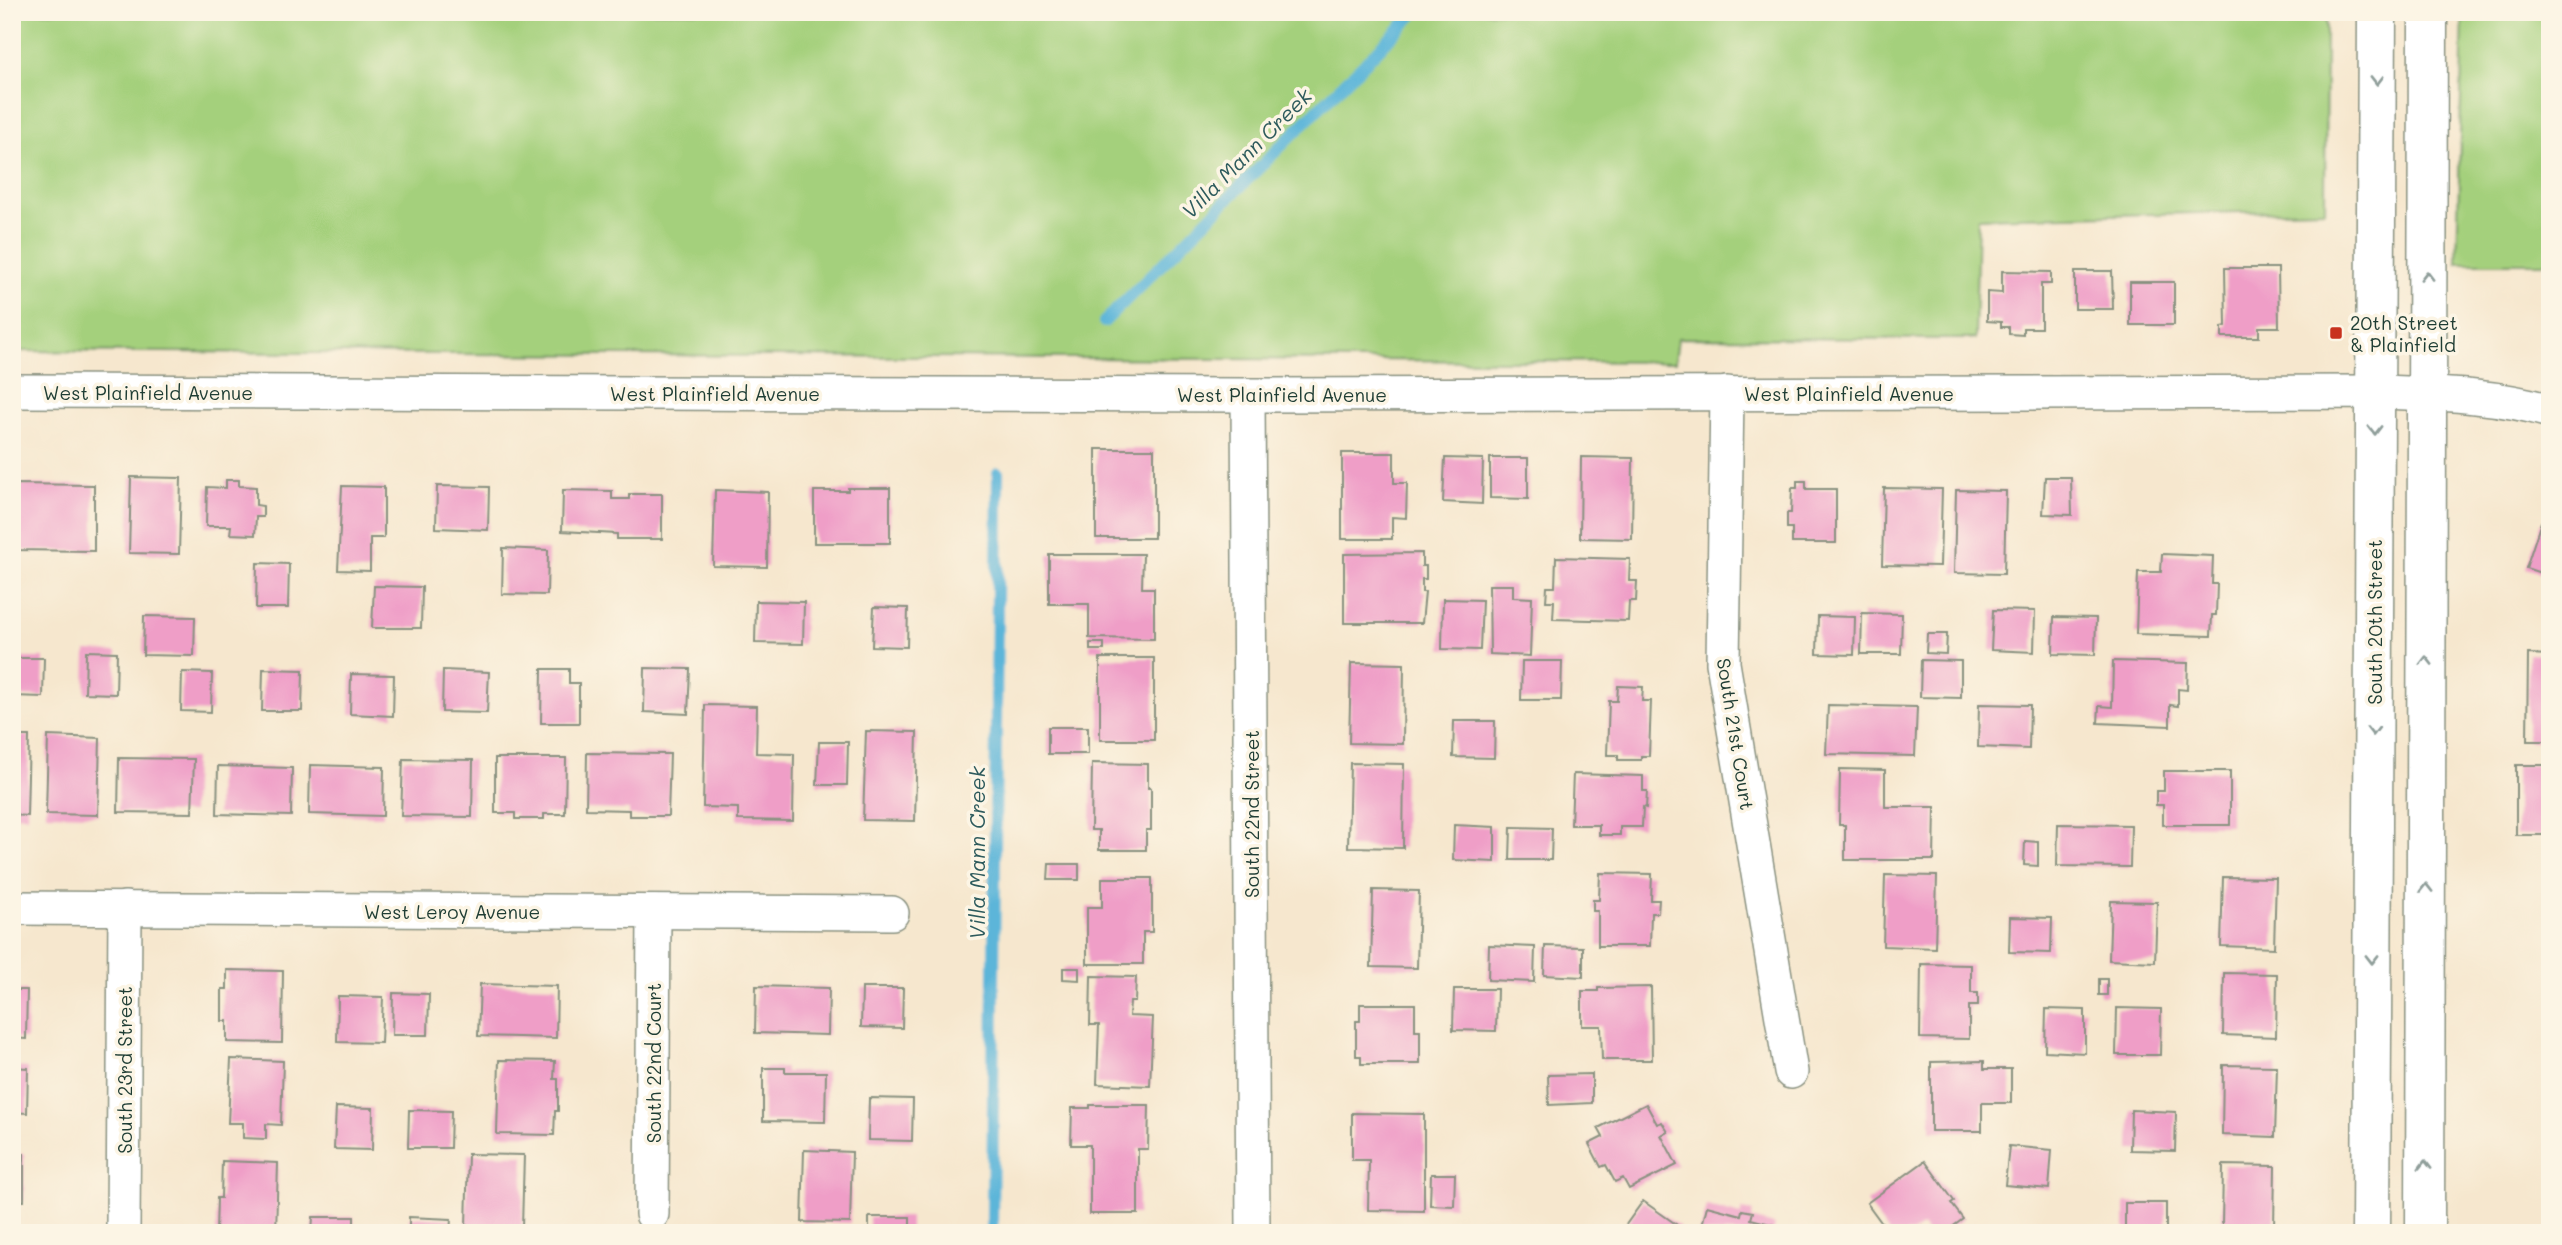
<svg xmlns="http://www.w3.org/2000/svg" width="2562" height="1245" font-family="Mali,sans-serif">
<rect width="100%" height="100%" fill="#fcf5e5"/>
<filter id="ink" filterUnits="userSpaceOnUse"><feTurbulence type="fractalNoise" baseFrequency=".0143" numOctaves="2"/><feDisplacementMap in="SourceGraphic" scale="14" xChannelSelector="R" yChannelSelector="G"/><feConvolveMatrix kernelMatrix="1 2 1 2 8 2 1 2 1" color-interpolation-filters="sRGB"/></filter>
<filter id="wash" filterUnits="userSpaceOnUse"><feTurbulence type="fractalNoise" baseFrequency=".00686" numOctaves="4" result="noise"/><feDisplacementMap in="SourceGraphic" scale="28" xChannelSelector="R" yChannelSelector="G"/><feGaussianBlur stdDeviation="1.57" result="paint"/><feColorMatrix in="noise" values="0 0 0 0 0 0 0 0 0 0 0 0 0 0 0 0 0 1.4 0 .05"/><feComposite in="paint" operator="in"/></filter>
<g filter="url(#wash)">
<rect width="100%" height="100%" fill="#f6e7ce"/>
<g fill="#a4d07c" stroke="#628658" stroke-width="2">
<polygon points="12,12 2326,12 2325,210 1978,218 1975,339 1678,338 1675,362 12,351"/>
<polygon points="2463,12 2550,12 2550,263 2457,263"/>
</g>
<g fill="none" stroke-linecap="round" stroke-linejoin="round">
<g stroke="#5bb5d9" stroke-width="12">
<polyline points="1104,322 1416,12"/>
<polyline points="992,1233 998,473"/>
</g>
</g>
<g id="blocks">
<g fill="#ef9ec7">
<polygon points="2225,268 2278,268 2279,327 2259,327 2259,337 2222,337 2222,327 2226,326"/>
<polygon points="2002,271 2051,272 2051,284 2041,284 2041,328 2023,328 2023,335 2009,334 2009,327 2001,327 2001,322 1987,321 1987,292 2002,293"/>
<polygon points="2075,271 2112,271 2113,309 2075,309"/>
<rect x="2130" y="282" width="44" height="43"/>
<rect x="1096" y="449" width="58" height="89"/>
<polygon points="1342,453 1394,453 1394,483 1407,483 1406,518 1392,517 1392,539 1342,539"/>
<polygon points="1581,457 1633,458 1632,539 1580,538"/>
<polygon points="1445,458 1483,459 1482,504 1443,502"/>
<polygon points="1490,458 1528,458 1528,499 1490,498"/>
<polygon points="131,477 181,478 179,554 129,553"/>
<polygon points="2045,477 2071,477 2072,515 2043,514"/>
<polygon points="226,480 239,480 239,486 256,487 256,505 263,506 263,517 256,517 255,535 230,534 231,526 206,526 207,487 226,488"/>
<polygon points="1797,481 1806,481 1806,489 1836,489 1836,543 1792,543 1792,528 1787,528 1787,513 1791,513 1792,488 1797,488"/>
<polygon points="12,484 94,485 94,551 12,550"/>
<polygon points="342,486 384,487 384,538 370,538 370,571 338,570"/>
<polygon points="437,486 489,487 488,530 436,528"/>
<polygon points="848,488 890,488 890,543 814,543 814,491 848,491"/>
<polygon points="1884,488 1942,489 1940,566 1882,565"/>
<polygon points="563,490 612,491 612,499 629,499 629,494 662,494 662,539 617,539 617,534 562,531"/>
<polygon points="715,490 768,492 767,567 713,566"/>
<polygon points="1956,490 2006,491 2004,574 1954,573"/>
<polygon points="2541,522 2550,525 2550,576 2526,568"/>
<polygon points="503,548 548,550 547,595 502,594"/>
<polygon points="1422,553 1422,566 1426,566 1426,579 1422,579 1422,592 1425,592 1422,623 1344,623 1344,554"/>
<polygon points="1049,554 1143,554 1142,588 1154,588 1154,639 1089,638 1089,604 1049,604"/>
<polygon points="2162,554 2213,556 2212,584 2217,584 2216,615 2212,615 2211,636 2136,634 2138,572 2161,572"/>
<polygon points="1556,557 1630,559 1629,581 1637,581 1636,601 1629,601 1628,621 1553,619 1554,601 1546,601 1547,587 1555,587"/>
<polygon points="257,563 289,564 288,608 256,608"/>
<polygon points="1489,585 1513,585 1513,597 1532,598 1530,656 1490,654"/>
<polygon points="374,586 422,587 421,628 372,628"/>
<polygon points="1443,599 1482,600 1480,650 1442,649"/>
<polygon points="756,601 804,602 803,644 755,643"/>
<polygon points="874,607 908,608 907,647 872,646"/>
<polygon points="1993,610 2035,611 2034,652 1991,650"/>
<polygon points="1862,613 1902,614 1901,654 1861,654"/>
<polygon points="144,616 195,617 194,656 143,655"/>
<polygon points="1818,616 1855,617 1854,655 1817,654"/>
<polygon points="2054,617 2096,618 2095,655 2053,654"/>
<polygon points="1927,634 1947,634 1946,654 1926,653"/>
<rect x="1090" y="643" width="14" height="7"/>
<polygon points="86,651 117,652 116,694 85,693"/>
<polygon points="2528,654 2550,655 2550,741 2527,741"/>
<polygon points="14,658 44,658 43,697 13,696"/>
<rect x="1100" y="658" width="54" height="82"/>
<polygon points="1921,660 1961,661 1961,698 1920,697"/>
<polygon points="1522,661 1562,661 1561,700 1521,700"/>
<polygon points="2113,661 2188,663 2187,690 2178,689 2178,706 2170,705 2170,726 2098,723 2099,706 2112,707"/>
<polygon points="1351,663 1404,664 1403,744 1349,743"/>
<polygon points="645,668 690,669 688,714 644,712"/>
<polygon points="263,669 303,670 302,711 262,711"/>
<polygon points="542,669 569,669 569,683 579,683 579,723 541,723"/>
<polygon points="443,670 489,672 487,713 442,712"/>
<polygon points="182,672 212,673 211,712 181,711"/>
<polygon points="351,674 394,675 393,716 350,714"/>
<polygon points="1618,686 1643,687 1642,701 1651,701 1649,756 1641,756 1641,760 1618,760 1618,755 1607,755 1609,701 1617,701"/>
<polygon points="1979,704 2030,705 2029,749 1978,747"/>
<polygon points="705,705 757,706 756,753 794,754 793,821 738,820 738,808 703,807"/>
<polygon points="1828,705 1917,707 1915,756 1826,754"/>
<polygon points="1454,721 1495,721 1494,758 1453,757"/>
<rect x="1048" y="727" width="40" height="27"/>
<polygon points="866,731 917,732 915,821 863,820"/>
<polygon points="12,736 29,736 27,816 12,815"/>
<polygon points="48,736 100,738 98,815 46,814"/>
<polygon points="819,742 848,742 847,785 817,785"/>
<polygon points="587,753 670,754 668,816 629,816 629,810 586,809"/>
<polygon points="119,758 194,759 192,813 118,812"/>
<polygon points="495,758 566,758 565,814 544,814 544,819 515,819 515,813 495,813"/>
<polygon points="403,759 473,760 472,817 401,816"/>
<polygon points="1092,763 1148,764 1148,788 1151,788 1151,830 1146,830 1146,850 1099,850 1099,830 1091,830"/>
<polygon points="1350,763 1404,764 1403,848 1348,847"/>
<polygon points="310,765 384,767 383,816 309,814"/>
<rect x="2516" y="765" width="34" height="70"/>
<polygon points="218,766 292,768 291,816 217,814"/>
<polygon points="1840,769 1885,770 1885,807 1935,807 1934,860 1845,860 1845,825 1839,825"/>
<polygon points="2164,771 2230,771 2230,825 2163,825 2163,805 2156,805 2156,791 2164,791"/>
<polygon points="1573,774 1643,776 1643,791 1647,791 1646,808 1643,807 1642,827 1620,827 1620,835 1599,835 1599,825 1571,825"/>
<polygon points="2058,824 2131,825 2130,867 2057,866"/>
<polygon points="1454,825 1495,827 1495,862 1453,860"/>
<polygon points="1511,827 1552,828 1551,860 1510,860"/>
<polygon points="2025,841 2038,842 2038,866 2024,865"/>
<polygon points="1049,864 1079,864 1079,880 1048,880"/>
<polygon points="1600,873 1652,874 1651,900 1659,900 1658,913 1651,913 1650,946 1598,946 1598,911 1593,911 1593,900 1599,900"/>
<polygon points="1885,875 1937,876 1935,948 1883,946"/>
<polygon points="2223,877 2276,878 2274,948 2221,946"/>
<polygon points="1102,878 1152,878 1152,932 1143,932 1143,964 1087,964 1087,907 1102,907"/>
<polygon points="1373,890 1419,891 1417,968 1371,967"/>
<polygon points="2111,901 2157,902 2155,962 2109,960"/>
<polygon points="2010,917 2052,918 2051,953 2009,952"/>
<polygon points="1489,945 1535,947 1534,982 1488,980"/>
<polygon points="1545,946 1583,947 1583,977 1544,975"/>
<polygon points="1921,964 1971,965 1971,993 1978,993 1978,1006 1969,1006 1969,1039 1920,1038"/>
<polygon points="1063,968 1079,968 1079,980 1063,979"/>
<polygon points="227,970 283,971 282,1043 227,1042 227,1021 222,1021 222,989 227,989"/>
<polygon points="2224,973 2277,974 2276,1037 2223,1035"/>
<polygon points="1091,976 1136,977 1135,1002 1130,1002 1129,1016 1153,1017 1150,1086 1097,1084 1099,1025 1090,1025"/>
<rect x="2099" y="979" width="8" height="16"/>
<polygon points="480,984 557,986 556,1038 478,1036"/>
<polygon points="756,986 829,988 828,1035 755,1033"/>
<polygon points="1651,987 1652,1060 1602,1060 1601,1026 1582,1026 1582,991 1598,991 1598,988"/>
<polygon points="862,988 903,988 902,1028 861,1027"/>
<polygon points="1454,989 1497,989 1496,1031 1453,1030"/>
<polygon points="12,990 27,990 26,1039 12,1038"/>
<polygon points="393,993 429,994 428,1035 392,1035"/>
<polygon points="338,996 383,997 381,1043 337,1042"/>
<polygon points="1360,1004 1415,1004 1415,1030 1420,1030 1420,1064 1361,1064 1361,1056 1356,1056 1356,1021 1360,1021"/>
<polygon points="2117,1008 2161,1009 2160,1055 2116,1055"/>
<polygon points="2046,1009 2085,1010 2085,1053 2045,1051"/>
<polygon points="231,1059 283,1061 281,1125 266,1124 266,1139 243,1138 243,1123 228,1123"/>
<polygon points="499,1060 555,1061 554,1079 558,1079 558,1111 555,1111 554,1135 497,1134"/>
<polygon points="1984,1061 1984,1069 2011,1069 2011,1103 1982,1103 1982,1131 1931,1131 1931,1062"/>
<polygon points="2223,1065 2277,1066 2275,1137 2222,1135"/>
<polygon points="12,1067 28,1068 27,1113 12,1112"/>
<polygon points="763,1068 785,1068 785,1072 826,1072 825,1122 763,1121"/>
<polygon points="1592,1074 1592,1103 1549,1105 1548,1075"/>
<polygon points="869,1098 913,1099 912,1141 868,1140"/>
<polygon points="1646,1104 1657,1124 1662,1122 1668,1132 1661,1135 1677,1165 1629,1189 1623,1178 1615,1182 1606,1165 1601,1167 1589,1144 1603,1137 1598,1128"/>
<polygon points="1090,1105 1149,1105 1148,1149 1138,1149 1138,1214 1090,1214 1090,1145 1071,1145 1072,1108 1090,1108"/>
<polygon points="336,1107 373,1108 372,1150 334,1149"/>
<polygon points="409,1110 451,1111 450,1148 408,1148"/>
<polygon points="2131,1110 2176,1112 2175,1151 2130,1150"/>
<polygon points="1352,1113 1424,1114 1424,1211 1368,1210 1369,1160 1352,1160"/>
<polygon points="2009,1146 2052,1150 2049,1189 2005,1185"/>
<polygon points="804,1150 852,1152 850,1223 802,1222"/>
<rect x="12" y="1154" width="12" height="47"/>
<polygon points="468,1154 524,1155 522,1227 466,1226"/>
<polygon points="222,1161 278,1163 276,1233 216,1233 217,1198 221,1198"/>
<polygon points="1925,1161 1954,1201 1951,1203 1963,1219 1944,1233 1927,1233 1922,1226 1912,1233 1889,1233 1867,1203"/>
<polygon points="2223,1165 2275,1166 2274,1228 2222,1227"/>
<polygon points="1431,1174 1455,1174 1454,1206 1430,1205"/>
<polygon points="1643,1201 1680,1227 1676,1233 1620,1233"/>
<rect x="2125" y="1203" width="41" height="30"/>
<polygon points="1707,1206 1741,1215 1742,1210 1753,1212 1751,1219 1774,1225 1772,1233 1700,1233"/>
<polygon points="313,1217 354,1217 354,1233 312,1233"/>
<polygon points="409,1217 451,1219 450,1233 409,1233"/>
<rect x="869" y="1217" width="41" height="16"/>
</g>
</g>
</g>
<g filter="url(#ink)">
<use href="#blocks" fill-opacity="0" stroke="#8a9281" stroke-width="2"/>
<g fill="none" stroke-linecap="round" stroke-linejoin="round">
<defs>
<g id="minor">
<path d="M12 391 1248 395 2375 392C2433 394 2494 394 2550 411"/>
<polyline points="1727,393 1723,663 1791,1072"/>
<polyline points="1248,395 1253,1233"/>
<polyline points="12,908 892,913"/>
<polyline points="652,1214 654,912"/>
<polyline points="123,1233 125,908"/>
</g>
<g id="tertiary">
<polyline points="2371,1233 2377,12"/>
<polyline points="2425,1233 2428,12"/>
</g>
</defs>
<use href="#minor" stroke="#8a9281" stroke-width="36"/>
<use href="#tertiary" stroke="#8a9281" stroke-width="41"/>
<use href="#minor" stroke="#fff" stroke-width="33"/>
<use href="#tertiary" stroke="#fff" stroke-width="38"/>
</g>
<defs><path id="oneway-chevron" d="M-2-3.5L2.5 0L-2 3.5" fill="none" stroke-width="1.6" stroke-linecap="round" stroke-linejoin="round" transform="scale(1.75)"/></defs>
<g stroke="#8f9e9a">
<use href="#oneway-chevron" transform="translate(2377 80) rotate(90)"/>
<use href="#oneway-chevron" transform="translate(2427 276) rotate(-90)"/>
<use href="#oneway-chevron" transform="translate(2375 430) rotate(90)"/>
<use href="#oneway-chevron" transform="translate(2426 661) rotate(-90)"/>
<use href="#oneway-chevron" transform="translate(2373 731) rotate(90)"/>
<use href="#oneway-chevron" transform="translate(2426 888) rotate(-90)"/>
<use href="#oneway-chevron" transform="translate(2372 959) rotate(90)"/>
<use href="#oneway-chevron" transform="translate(2425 1165) rotate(-90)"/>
</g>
</g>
<rect fill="#c8321e" stroke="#fcf5e5" stroke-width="2.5" x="2329" y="326" width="14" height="14" rx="3.5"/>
<g text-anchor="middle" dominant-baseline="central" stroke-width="7" stroke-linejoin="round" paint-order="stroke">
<g font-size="19" fill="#1f3d34" stroke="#fcf5e5" text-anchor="start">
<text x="2350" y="322">20th Street<tspan x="2350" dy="22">&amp; Plainfield</tspan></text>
</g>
<g font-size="19" fill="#1f3d34" stroke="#fcf5e5">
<text x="148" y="392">West Plainfield Avenue</text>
<text x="715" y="393">West Plainfield Avenue</text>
<text x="1849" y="393">West Plainfield Avenue</text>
<text x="1282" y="394">West Plainfield Avenue</text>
<text transform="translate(2374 622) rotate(-90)">South 20th Street</text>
<text transform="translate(1736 734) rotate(81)">South 21st Court</text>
<text transform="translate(1251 814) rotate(-90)">South 22nd Street</text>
<text x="452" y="911">West Leroy Avenue</text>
<text transform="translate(653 1063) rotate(-90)">South 22nd Court</text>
<text transform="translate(124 1070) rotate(-90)">South 23rd Street</text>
</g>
<g font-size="21" font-style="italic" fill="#2e5b5d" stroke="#fcf5e5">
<text transform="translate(1246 153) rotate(-45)">Villa Mann Creek</text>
<text transform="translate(976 853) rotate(-90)">Villa Mann Creek</text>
</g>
</g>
<rect width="2562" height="1245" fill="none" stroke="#fcf5e5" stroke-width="42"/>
</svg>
